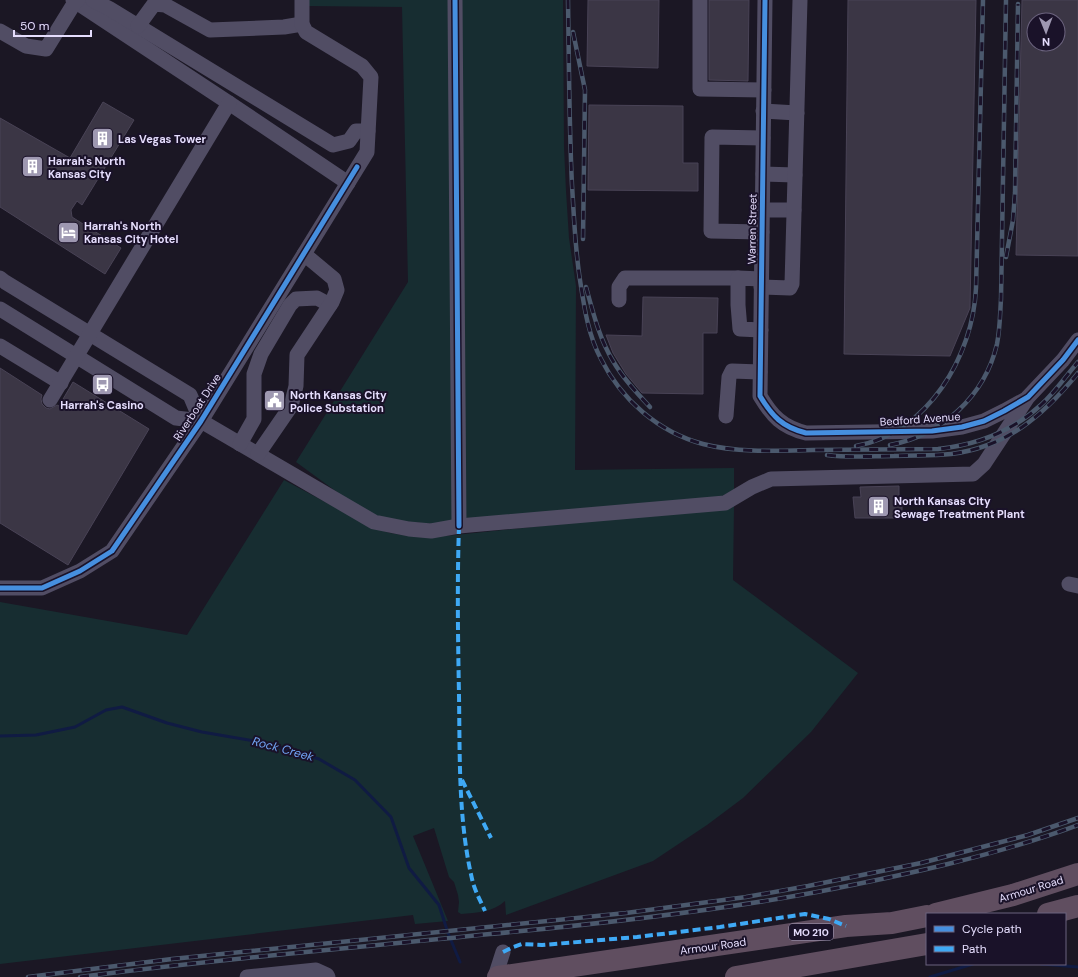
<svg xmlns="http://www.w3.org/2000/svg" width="1078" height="977" font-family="'DM Sans',sans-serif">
<rect width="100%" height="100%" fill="#1b1724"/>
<g fill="#172d31">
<polygon points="308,0 563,0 564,147 566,191 569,238 576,286 575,470 734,468 734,490 720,497 433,524 386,520 356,506 296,462 408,282 402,7 308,6"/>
<path d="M284 480 374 528 390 533 409 536H446L734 506 733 580 858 673 811 732 743 798 707 825 653 861 506 915 505 901C493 912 477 913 461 914L458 912 459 902 458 895 454 882 449 877 434 828 413 836 448 921 415 924 413 915 0 964V602L187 635Z"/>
</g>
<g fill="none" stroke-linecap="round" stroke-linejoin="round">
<g stroke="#101b43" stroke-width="3">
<polyline points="0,736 36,735 75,727 106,710 122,707 167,723 202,732 261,742 319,759 355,780 391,817 409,868 439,905 448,933 460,962"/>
<polyline points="1041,964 1078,967"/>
<polyline points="930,977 973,964"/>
</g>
</g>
<g fill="#3b3645" stroke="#494356" fill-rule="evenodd">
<polygon points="588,0 659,0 658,68 587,66"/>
<polygon points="709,0 749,0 748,81 709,80"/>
<polygon points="848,0 976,0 970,308 950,356 844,354"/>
<path d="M1022 0H1078V256L1016 255ZM1034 20H1058V44H1034Z"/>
<polygon points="103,102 134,120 82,205 77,201 71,210 72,217 121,248 105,274 0,207 0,118 70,158"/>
<polygon points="589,105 683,106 683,163 698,163 698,191 588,190"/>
<polygon points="643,297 718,298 717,333 703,333 703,394 642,393 626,374 613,353 606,335 642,336"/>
<polygon points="0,368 42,395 41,399 42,404 46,408 50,409 57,405 59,406 73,382 149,429 68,565 0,523"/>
<polygon points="899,486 899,497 902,497 902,518 855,518 853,497 861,497 860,487"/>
</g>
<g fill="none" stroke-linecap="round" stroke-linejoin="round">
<g stroke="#514d64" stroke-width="15">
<polyline points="73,0 229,103 348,183"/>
<polyline points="93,0 110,9 333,145 349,141 356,131 368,131"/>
<polyline points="455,0 459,526"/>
<polyline points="700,0 700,89 764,90"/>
<path d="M765 0 760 396C772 416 782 427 806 433L932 431 962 427 984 421 1004 411 1026 399"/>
<polyline points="138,26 154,4 165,5 210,30 284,27 302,24"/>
<polyline points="0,31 26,46 46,49 75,2 78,0"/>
<polyline points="763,111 797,113"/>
<polyline points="763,174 795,175"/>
<polyline points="762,210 794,210"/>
<polyline points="762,232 711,231 712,137 763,138"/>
<polyline points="0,278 5,282 190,395 201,421"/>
<polyline points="761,287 790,288 792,284 800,0"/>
<polyline points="619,300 619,287 625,278 738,278"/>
<polyline points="0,309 176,418 201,421 374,522 409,529 431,531 459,526 725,503 752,487 771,479 973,474 984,464 1028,397 1063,360 1078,340"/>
<polyline points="761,330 740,329 738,305 738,278 761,279"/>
<polyline points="0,346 61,383"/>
<polyline points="50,400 229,103"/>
<polyline points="726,416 729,377 732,371 760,372"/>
<polyline points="240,444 254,419 254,374 261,354 290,305 296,299 317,298 330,305"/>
<polyline points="258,454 291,406 296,386 297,355 332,302 337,290 334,279 304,254"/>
<polyline points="1069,584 1078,586"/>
<polyline points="0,588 42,588 80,571 112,551 201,421 367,152 371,77 362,66 306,32 302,24 302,0"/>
<polyline points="247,977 316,970 327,975 328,977"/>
<polyline points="495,977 503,952"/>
</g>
<g stroke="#604e60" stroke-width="22">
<polyline points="936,914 1013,895 1078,874"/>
<polyline points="1048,914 1078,906"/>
<polyline points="498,977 846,926 892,923 927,916"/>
<polyline points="736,977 927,944"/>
</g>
<defs>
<g id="rail">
<path d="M568 0C569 62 569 123 572 185 574 217 575 248 580 280 584 306 588 335 601 359 621 399 658 432 703 444 738 453 776 451 813 450 855 450 897 449 938 449 977 445 1013 431 1042 404 1055 392 1066 376 1078 362"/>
<polyline points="573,32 585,90 583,239"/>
<polyline points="1006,257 1013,220 1015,193 1018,4"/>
<path d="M586 287C593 312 599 338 613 361 623 378 636 392 650 407"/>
<path d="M890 445C942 435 985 396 997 344 1000 329 1000 314 1001 299L1006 0"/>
<path d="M856 446C928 433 973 356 976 288L983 0"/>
<path d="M827 455C849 458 872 456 894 456 913 455 932 456 951 454 1007 447 1044 415 1078 373"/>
<polyline points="28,977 172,959 626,913 746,897 808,886 921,863 1028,835 1078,818"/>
<path d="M80 977C216 959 353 948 490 934 599 924 709 912 817 892 905 875 994 856 1078 825"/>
</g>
</defs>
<use href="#rail" stroke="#4b596d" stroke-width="4.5"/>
<use href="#rail" stroke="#1a1229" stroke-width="3" stroke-dasharray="9" stroke-linecap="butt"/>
<g stroke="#3fa9f5" stroke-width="4" stroke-dasharray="8 4" stroke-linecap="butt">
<path d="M459 526C457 583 458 640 459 696 460 758 458 822 473 883 476 893 481 902 485 911"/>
<polyline points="462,780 491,838"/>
<polyline points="503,952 511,948 522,944 542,945 637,937 720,927 805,914 829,919 846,926"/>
</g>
<defs>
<g id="cycleway">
<polyline points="455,0 459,526"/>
<path d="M765 0 760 396C772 416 782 427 806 433L932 431 962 427 984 421 1004 411 1028 397 1063 360 1078 340"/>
<polyline points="0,588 42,588 80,571 112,551 201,421 357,167"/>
</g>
</defs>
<use href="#cycleway" stroke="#1a1229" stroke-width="8"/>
<use href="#cycleway" stroke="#468fdf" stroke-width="5"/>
</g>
<defs>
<symbol id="building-square" viewBox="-11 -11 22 22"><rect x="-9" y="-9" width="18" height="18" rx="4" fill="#9e98b1" stroke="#1a1229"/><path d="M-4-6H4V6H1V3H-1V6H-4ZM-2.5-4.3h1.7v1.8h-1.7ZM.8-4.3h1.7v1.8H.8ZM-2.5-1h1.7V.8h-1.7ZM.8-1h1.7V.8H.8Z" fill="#fff"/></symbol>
<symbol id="hotel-square" viewBox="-11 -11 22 22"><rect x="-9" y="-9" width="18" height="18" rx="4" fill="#9e98b1" stroke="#1a1229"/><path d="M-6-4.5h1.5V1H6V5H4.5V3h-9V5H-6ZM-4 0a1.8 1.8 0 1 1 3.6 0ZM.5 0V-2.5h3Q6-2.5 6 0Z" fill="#fff"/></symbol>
<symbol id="bus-square" viewBox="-11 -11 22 22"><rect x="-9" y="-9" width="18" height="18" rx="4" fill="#9e98b1" stroke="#1a1229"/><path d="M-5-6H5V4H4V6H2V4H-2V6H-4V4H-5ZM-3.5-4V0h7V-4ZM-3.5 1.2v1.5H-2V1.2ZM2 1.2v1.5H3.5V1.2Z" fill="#fff"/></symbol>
<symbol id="civic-square" viewBox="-11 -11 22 22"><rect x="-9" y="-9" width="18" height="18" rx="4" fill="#9e98b1" stroke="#1a1229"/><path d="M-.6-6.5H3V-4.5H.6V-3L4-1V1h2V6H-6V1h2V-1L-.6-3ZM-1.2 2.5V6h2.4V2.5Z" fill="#fff"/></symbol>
</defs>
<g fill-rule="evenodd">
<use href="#building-square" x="90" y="126" width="25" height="25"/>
<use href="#building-square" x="20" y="154" width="25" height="25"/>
<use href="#hotel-square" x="56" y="220" width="25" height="25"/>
<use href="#bus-square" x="90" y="372" width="25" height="25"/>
<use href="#civic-square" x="262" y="388" width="25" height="25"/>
<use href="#building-square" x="866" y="494" width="25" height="25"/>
</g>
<g text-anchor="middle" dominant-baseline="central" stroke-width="4" stroke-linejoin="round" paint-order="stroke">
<rect fill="#1a1229" stroke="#a8a0bd" stroke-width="1" x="789" y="924" width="44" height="16" rx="3"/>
<g font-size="10" font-weight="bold" fill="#e5ddfd">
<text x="811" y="932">MO 210</text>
</g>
<g font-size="11" font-weight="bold" fill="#e5ddfd" stroke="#1a1229" text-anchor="start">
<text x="118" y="139">Las Vegas Tower</text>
<text x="48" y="161">Harrah's North<tspan x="48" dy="13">Kansas City</tspan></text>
<text x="84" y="226">Harrah's North<tspan x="84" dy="13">Kansas City Hotel</tspan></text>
<text x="290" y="395">North Kansas City<tspan x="290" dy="13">Police Substation</tspan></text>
<text x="102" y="405" text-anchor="middle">Harrah's Casino</text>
<text x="894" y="501">North Kansas City<tspan x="894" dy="13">Sewage Treatment Plant</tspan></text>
</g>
<g font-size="11" fill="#e5ddfd" stroke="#1a1229">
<text transform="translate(752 229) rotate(-89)">Warren Street</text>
<text transform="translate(197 407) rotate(-57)">Riverboat Drive</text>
<text transform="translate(920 419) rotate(-4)">Bedford Avenue</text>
<text transform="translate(1031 889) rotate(-17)">Armour Road</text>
<text transform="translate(713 946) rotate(-8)">Armour Road</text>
</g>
<g font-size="12" font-style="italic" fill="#72a5f6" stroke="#1a1229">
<text transform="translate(283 749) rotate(15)">Rock Creek</text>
</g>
</g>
<rect x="926" y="913" width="140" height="52" fill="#1a1229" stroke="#6b637e"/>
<rect x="934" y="926" width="20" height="6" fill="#468fdf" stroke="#6b637e"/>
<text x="962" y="933" font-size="12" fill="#e5ddfd">Cycle path</text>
<rect x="934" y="946" width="20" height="6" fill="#3fa9f5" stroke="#6b637e"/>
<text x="962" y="953" font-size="12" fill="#e5ddfd">Path</text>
<g transform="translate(1046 32) rotate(179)"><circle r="19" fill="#1a1229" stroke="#6b637e"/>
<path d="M0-3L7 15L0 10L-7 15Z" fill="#9e98b1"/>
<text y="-6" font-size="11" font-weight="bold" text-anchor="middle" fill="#e5ddfd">N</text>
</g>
<path d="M14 30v6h77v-6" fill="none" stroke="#e5ddfd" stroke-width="2"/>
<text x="20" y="30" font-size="12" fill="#e5ddfd" stroke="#1a1229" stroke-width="3" paint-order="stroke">50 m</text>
</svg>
